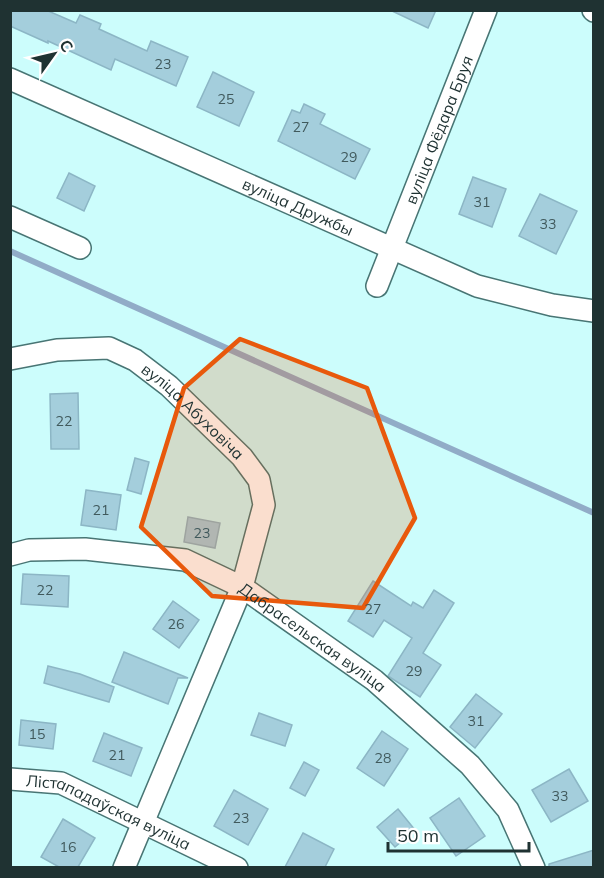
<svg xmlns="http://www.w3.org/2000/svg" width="604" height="878" font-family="Mulish,sans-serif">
<rect width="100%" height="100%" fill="#ccfdfc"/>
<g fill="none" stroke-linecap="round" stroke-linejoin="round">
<polyline stroke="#91acc7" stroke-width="6" points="10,251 594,513"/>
</g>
<g fill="#a4cedc" stroke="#8cb6c5" stroke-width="1.5">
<polygon points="10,10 46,10 76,23 80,15 101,24 99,29 147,51 151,41 188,57 176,86 115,59 111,70 48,41 48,43 10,26"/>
<polygon points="390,10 436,10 428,28"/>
<polygon points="213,72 254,92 239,126 197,107"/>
<polygon points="304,104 325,114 320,124 370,149 355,179 278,141 292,110 300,113"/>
<polygon points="69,173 95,186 84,211 57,198"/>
<polygon points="473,177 506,189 492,227 459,214"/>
<polygon points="540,194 577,211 556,254 519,236"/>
<polygon points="78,393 79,449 51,449 50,394"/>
<polygon points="135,458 149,462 141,494 127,490"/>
<polygon points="86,490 121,495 116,530 81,525"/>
<polygon points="188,517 220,523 215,548 184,542"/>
<polygon points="23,574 69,576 68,607 21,604"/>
<polygon points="373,581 411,606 413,602 423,608 434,590 454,603 423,653 441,665 420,697 388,676 412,638 384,620 373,637 348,621"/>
<polygon points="173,601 199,620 179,648 153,629"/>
<polygon points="124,652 188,678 178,678 168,704 112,682"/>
<polygon points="48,666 80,674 114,687 109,702 44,683"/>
<polygon points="476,694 502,714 475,748 450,727"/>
<polygon points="259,713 292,725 285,746 251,735"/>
<polygon points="21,720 56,724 53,749 19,745"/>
<polygon points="382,731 408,749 384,786 357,768"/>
<polygon points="104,733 142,748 131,776 93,761"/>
<polygon points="304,762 319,770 305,796 290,788"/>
<polygon points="569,769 588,801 551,822 532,790"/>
<polygon points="234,790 268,809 248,845 214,826"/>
<polygon points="459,798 485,836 456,856 430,818"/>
<polygon points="398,809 415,830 395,847 377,827"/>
<polygon points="63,819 95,838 78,867 59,867 41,857"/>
<polygon points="303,833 334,849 325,867 285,867"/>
<polygon points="594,850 594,867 549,867 549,864"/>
</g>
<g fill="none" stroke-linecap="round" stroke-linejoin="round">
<defs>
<g id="minor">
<polyline points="593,10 594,11"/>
<path id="s1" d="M10 79 477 286 552 305 594 311"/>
<polyline points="10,217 80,248"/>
<path id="s2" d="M377 286 486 10"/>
<path id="s3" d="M10 359 57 350 109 348 135 360 169 386 242 457 259 480 264 505 242 587 124 868"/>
<path id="s4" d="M10 555 29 550 85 549 185 560 242 587 374 680 470 765 508 810 534 868"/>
<path id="s5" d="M10 779 61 783 237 868"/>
</g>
</defs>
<use href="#minor" stroke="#487574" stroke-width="24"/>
<use href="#minor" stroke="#fff" stroke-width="21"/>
</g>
<path fill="#e8590c" fill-opacity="0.2" stroke="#e8590c" stroke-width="4.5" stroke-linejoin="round" d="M240 339 367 388 415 518 363 608 212 596 141 527 184 388Z"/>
<g text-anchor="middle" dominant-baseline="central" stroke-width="4.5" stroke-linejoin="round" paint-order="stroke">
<g font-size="14" fill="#40595c">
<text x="163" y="64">23</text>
<text x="226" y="99">25</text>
<text x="301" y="127">27</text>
<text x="349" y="157">29</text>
<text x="482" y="202">31</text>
<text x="548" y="224">33</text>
<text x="64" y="421">22</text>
<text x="101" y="510">21</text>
<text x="202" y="533">23</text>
<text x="45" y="590">22</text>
<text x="373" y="609">27</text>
<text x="176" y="624">26</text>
<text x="414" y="671">29</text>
<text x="476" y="721">31</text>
<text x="37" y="734">15</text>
<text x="117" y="755">21</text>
<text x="383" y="758">28</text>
<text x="560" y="796">33</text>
<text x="241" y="818">23</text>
<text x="68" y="847">16</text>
</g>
<g font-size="16" fill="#1f3232" stroke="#fff">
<text stroke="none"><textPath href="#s2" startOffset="168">вуліца Фёдара Бруя</textPath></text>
<text stroke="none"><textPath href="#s1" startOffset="315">вуліца Дружбы</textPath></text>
<text stroke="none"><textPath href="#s3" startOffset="206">вуліца Абуховіча</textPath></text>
<text stroke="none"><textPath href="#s4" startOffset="326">Дабрасельская вуліца</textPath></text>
<text stroke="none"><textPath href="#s5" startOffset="105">Лістападаўская вуліца</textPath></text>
</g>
</g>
<rect width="604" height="878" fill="none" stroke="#1f3232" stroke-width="24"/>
<g transform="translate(54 54) rotate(56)" stroke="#ffffff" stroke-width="4.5" paint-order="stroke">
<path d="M0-4.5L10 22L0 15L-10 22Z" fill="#1f3232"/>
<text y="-9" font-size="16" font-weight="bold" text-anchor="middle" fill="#1f3232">С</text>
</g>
<path d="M388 842v9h141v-9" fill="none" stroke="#1f3232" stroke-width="3"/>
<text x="397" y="842" font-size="18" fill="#1f3232" stroke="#ffffff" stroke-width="4.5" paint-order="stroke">50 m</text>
</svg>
